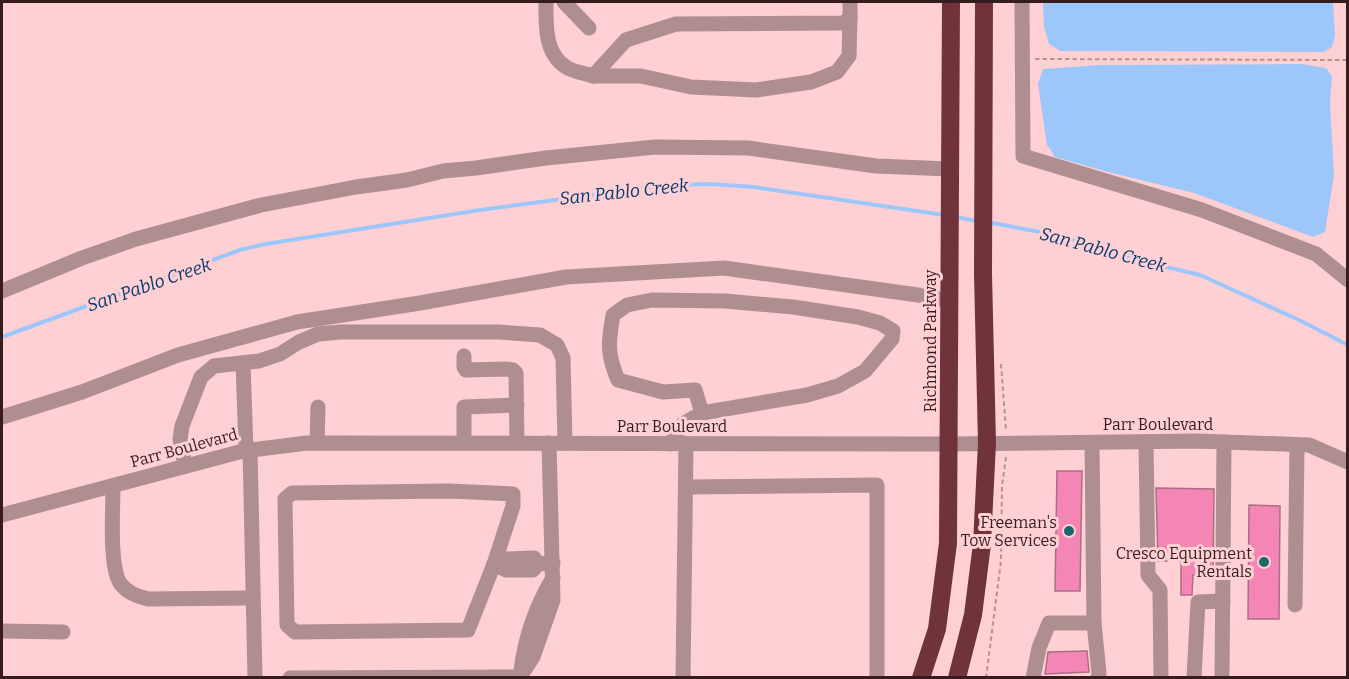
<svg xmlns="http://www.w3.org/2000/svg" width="1349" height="679" font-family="Bitter,serif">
<rect width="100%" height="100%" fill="#fed0d3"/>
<g fill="#9dc7fb">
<polygon points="1043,2 1333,2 1335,36 1332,47 1324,52 1060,51 1049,44 1044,27"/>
<polygon points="1301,64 1326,68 1332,76 1330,103 1334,175 1325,232 1313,237 1194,193 1108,172 1055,157 1047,145 1038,84 1043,69 1099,65"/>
</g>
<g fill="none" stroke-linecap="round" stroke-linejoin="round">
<g stroke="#9dc7fb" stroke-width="4">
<polyline points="955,217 977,221"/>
<polyline points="987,222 1066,237 1100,251 1200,275 1299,320 1348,345"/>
<polyline points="2,337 240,250 266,244 480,210 666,185 710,184 754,187 944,215"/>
</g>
</g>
<g fill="#f486b5" stroke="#ac6d86" stroke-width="1.5">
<polygon points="1057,471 1082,471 1080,591 1055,591"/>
<polygon points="1156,488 1214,489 1213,576 1193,575 1192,595 1181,595 1181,561 1158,561"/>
<polygon points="1249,505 1280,506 1279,619 1248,619"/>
<polygon points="1087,651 1089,672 1045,674 1048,652"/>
</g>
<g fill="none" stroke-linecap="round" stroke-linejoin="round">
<g stroke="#b89193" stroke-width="2" stroke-dasharray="4.5 3" stroke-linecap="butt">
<polyline points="1035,59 1348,60"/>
<polyline points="1001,364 1006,430"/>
<polyline points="986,678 1001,561 1002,486 1006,457"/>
</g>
<g stroke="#ae8e90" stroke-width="15">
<path d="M546 2C546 24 544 53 566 67 573 72 585 73 593 76L626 40 676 24 843 23 850 18V2"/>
<polyline points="564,2 589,28"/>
<polyline points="1022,2 1023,156 1202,210 1316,254 1348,280"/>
<polyline points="593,76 641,76 691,87 756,90 811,82 837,72 849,56 850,18"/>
<polyline points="2,291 82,258 136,239 261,205 356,187 407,180 443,171 476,168 546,158 655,147 748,148 876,166 950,169"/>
<polyline points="464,356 464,367 466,370 506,369 513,370 516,373 517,443"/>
<polyline points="243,363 246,450"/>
<polyline points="2,417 82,392 178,355 297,322 420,303 566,277 724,268 918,295 950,301"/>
<polyline points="1146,442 1148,575 1160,590 1161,678"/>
<polyline points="317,443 318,407"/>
<polyline points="464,443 464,407 517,405"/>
<polyline points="1092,443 1094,623 1099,673 1098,678"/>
<path d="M670 444 683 424 702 413 807 395 838 386 865 371 892 339 893 331 880 323 858 317 793 307 725 301 652 300 627 305 613 315C608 343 607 354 618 380L663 392 695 390 702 413"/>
<polyline points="250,449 255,678"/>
<polyline points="185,466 180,439 182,426 201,377 214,366 259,361 280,354 299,342 318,334 341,332 499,332 540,335 557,345 563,358 565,443"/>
<path d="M113 486C113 509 109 566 120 583 127 593 137 596 148 599L253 598"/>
<polyline points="686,487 877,485 877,678"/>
<polygon points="449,491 513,494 513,506 494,564 468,630 295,632 287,625 285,499 292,493"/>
<polyline points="2,515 243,451 307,443 949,444 1197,441 1309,445 1348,462"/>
<polyline points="494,564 506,570 533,570 538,564 553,563"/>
<polyline points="494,564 506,559 534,558 538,564"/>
<polyline points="1295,605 1297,445"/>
<polyline points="2,631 63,632"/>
<path d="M521 671C525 638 536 606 553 578"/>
<polyline points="520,677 533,657 553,600 549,443"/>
<polyline points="290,678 520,677"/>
<polyline points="683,678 686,444"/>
<polyline points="1033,678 1039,648 1049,623 1094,623"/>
<polyline points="1194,678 1198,602 1223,601"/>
<polyline points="1222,678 1224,442"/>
</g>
<g stroke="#70333a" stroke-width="18">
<polyline points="921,678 937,629 948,543 951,2"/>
<polyline points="957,678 973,615 982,544 987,443 983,274 984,2"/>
</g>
</g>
<g fill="#1b6868" stroke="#fed0d3" stroke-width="2">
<circle cx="1069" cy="531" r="6"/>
<circle cx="1264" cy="562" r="6"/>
</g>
<g text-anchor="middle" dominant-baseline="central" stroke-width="6" stroke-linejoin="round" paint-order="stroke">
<g font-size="16" fill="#371c1e" stroke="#fed0d3">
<text transform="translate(930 341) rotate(-90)">Richmond Parkway</text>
<text x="1158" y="424">Parr Boulevard</text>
<text x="672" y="426">Parr Boulevard</text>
<text transform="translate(184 448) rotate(-15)">Parr Boulevard</text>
</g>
<g font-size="16" fill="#371c1e" stroke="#fed0d3" text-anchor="end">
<text x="1057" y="522">Freeman's<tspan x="1057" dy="18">Tow Services</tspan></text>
<text x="1252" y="553">Cresco Equipment<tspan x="1252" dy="18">Rentals</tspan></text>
</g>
<g font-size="18" font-style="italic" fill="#073a6f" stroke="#fed0d3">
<text transform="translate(624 192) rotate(-6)">San Pablo Creek</text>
<text transform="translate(1103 250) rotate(15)">San Pablo Creek</text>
<text transform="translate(149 285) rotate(-19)">San Pablo Creek</text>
</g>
</g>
<rect width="1349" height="679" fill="none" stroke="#371c1e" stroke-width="6"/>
</svg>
